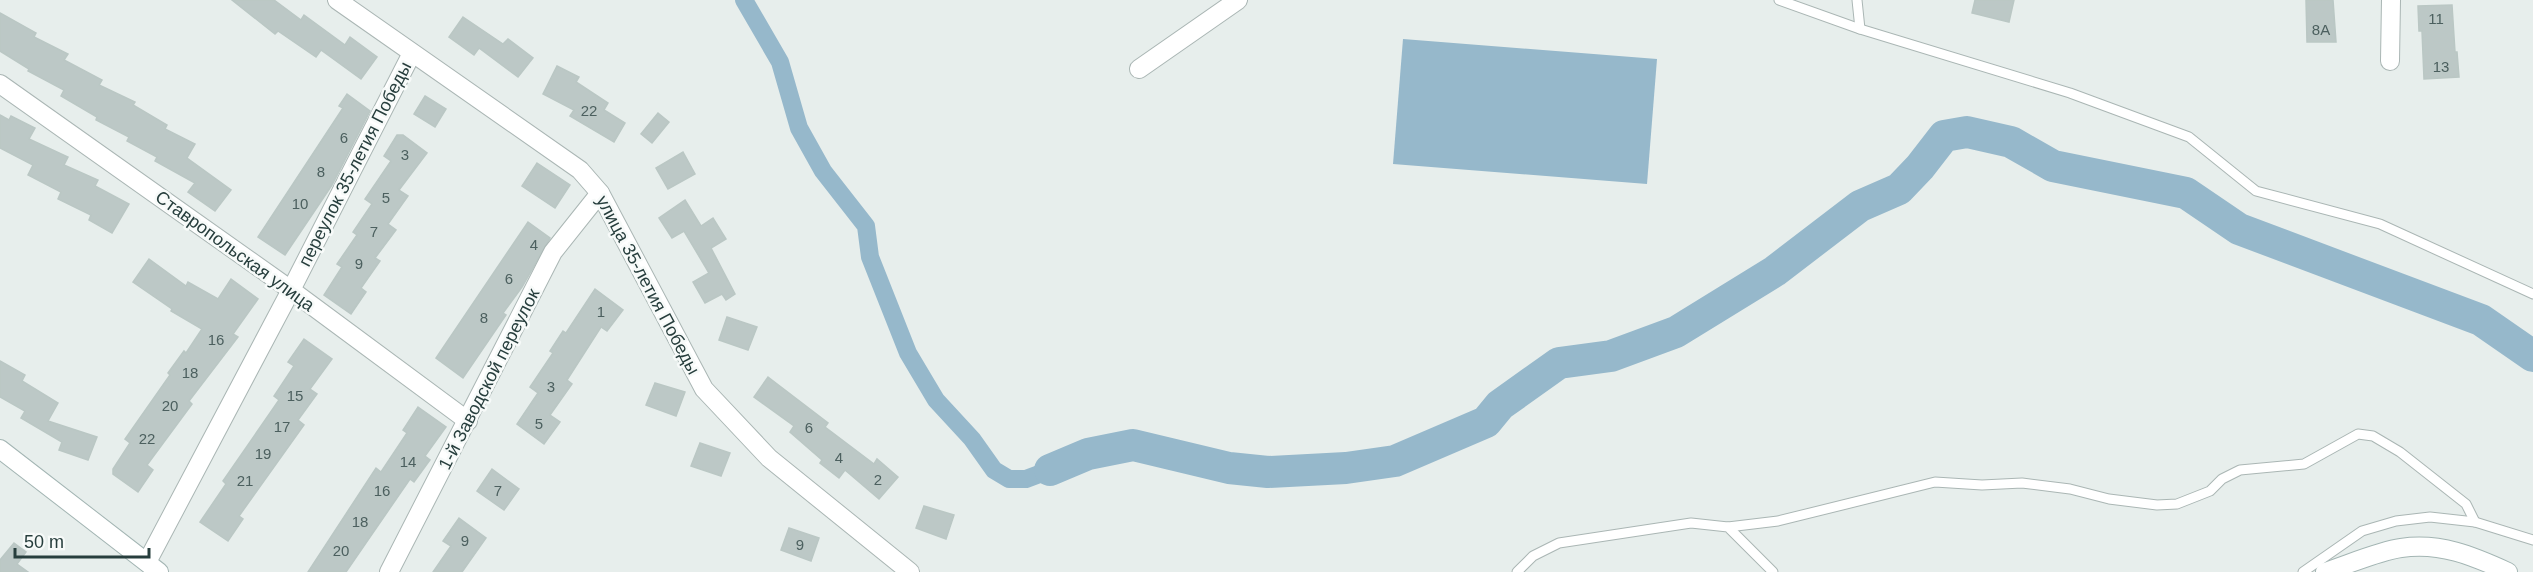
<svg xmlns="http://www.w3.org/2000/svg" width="2533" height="572" font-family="Arial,sans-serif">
<rect width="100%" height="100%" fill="#e7eeec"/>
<polygon fill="#96b8cb" points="1403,39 1657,59 1647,184 1393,164"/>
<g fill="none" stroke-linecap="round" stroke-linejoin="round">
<polyline stroke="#96b8cb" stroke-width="18" points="744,0 780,62 799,128 823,171 866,226 870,257 908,353 936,400 972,439 994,470 1009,479 1026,479 1050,470"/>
<polyline stroke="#96b8cb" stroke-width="32" points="1050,470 1088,454 1133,445 1229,468 1268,472 1346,468 1395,461 1486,422 1500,405 1559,363 1611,356 1676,332 1775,271 1860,206 1899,189 1920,167 1944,136 1967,132 2011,142 2053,166 2186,193 2239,229 2481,320 2533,356"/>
</g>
<g fill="#bcc8c6" stroke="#bac7c4" stroke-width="1.5">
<polygon points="232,0 274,0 301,20 304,15 345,45 350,37 377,57 361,79 321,50 316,57 278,31 275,34"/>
<polygon points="1975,0 2014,0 2009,22 1972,13"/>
<polygon points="2306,0 2333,0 2336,42 2307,42"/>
<polygon points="2452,5 2455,52 2457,52 2459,77 2424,79 2422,31 2419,31 2418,6"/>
<polygon points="0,13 36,33 34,37 68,54 64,60 102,80 99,85 135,102 133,105 167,125 165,129 195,144 187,158 231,190 215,211 188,192 195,183 155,161 157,157 127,141 129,137 96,120 97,117 61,96 64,90 28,71 29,69 0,51"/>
<polygon points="463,17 503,44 508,39 533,58 518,77 479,48 474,55 449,37"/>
<polygon points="557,66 579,77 576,82 608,103 604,110 625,123 614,142 570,116 574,110 543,94"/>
<polygon points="347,94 370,111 332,185 285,255 258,237 343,108 339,106"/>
<polygon points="425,96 446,109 435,127 414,114"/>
<polygon points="658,113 669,122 652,143 641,134"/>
<polygon points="0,115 9,120 11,116 35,128 29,139 68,157 64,165 98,180 95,186 129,204 112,233 89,220 91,215 58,199 61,192 28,175 33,165 0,148"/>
<polygon points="397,135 403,135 427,153 399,190 408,196 388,224 396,230 375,258 380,261 361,288 366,292 351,314 324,295 342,267 337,264 357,235 353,232 372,204 365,199 391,161 384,156"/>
<polygon points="683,152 695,174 668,189 656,168"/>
<polygon points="537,163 570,185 555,208 522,186"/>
<polygon points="685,200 701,226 713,218 726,239 711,248 735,294 726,300 722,294 705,303 693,282 709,273 684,231 672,238 659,218"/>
<polygon points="528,222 550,238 522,287 503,313 506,315 463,378 436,358"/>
<polygon points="149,259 186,286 188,282 218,299 231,279 258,299 233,334 238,337 189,401 192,404 147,465 153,470 138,492 113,474 113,469 130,443 125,439 170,375 168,373 184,351 186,353 202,329 171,311 172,309 133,282"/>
<polygon points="595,289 623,310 607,331 601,327 567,380 572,384 550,415 560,422 544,444 517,424 538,393 530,387 553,353 550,351 563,331 566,333"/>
<polygon points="727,317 757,327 748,350 719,340"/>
<polygon points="304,339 332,359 310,389 317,394 298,420 304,425 239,516 243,519 228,541 200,522 226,484 223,481 279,400 274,396 294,366 288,362"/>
<polygon points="0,361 25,375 22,381 58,403 48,421 97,437 88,460 59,450 62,442 21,418 25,411 0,397"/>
<polygon points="768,377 828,423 825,427 874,464 877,459 898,477 879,499 845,470 839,478 820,463 822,460 790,432 794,426 754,397"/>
<polygon points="655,383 685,392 676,416 646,405"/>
<polygon points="418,407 446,427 425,456 430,460 414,482 410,479 346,572 308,572 376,468 381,472 407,433 403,430"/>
<polygon points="700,443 730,453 721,476 691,466"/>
<polygon points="492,469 519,489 504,510 477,491"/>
<polygon points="924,506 954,515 946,539 916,528"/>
<polygon points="459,518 486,538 462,572 433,572 451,546 443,541"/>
<polygon points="789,528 819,538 811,561 781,550"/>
<polygon points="14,543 26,552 17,564 28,572 0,572 0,560"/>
</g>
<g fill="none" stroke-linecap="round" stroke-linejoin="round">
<defs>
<g id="service">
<polyline points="1779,0 1860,29 2070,93 2189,137 2256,191 2380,224 2533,294"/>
<polyline points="1857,0 1860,29"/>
<polyline points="1728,527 1778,521 1935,482 1982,485 2022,483 2070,489 2109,499 2157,505 2177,504 2210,491 2222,479 2240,470 2304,464 2358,434 2373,436 2400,452 2466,504 2475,522"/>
<polyline points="1517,572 1533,556 1559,543 1691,523 1728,527 1773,572"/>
<polyline points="2303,572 2362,531 2396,521 2430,517 2475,522 2533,540"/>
</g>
<g id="minor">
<polyline points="337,0 580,170 600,193 704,389 769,458 910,572"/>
<polyline points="2390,61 2391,0"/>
<polyline points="1139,69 1238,0"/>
<polyline points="0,84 291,290 468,421"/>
<polyline points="147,562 291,290 412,53"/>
<polyline points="389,572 553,252 600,193"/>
</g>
<g id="secondary">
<polyline points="0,449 159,572"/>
<path d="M2325 572C2347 565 2379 551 2401 548 2440 542 2473 556 2508 572"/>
</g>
</defs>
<use href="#service" stroke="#aab6b4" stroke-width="11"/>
<use href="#minor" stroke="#aab6b4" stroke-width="20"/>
<use href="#secondary" stroke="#a3b5b3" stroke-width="20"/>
<use href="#service" stroke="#fff" stroke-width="9"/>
<use href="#minor" stroke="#fff" stroke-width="18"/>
<use href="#secondary" stroke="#fff" stroke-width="18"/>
</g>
<g text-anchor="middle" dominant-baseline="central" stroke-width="5" stroke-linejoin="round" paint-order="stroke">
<g font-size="15" fill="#4c605f">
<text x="2436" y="18">11</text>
<text x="2321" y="29">8А</text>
<text x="2441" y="66">13</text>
<text x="589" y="110">22</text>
<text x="344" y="137">6</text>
<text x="405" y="154">3</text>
<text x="321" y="171">8</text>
<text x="386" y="197">5</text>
<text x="300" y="203">10</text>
<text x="374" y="231">7</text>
<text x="534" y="244">4</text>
<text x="359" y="263">9</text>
<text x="509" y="278">6</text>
<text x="601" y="311">1</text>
<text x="484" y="317">8</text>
<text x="216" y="339">16</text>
<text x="190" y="372">18</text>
<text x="551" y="386">3</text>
<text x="295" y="395">15</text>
<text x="170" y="405">20</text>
<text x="539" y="423">5</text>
<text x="282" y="426">17</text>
<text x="809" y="427">6</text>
<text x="147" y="438">22</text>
<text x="263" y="453">19</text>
<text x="839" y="457">4</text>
<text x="408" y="461">14</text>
<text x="878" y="479">2</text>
<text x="245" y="480">21</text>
<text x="382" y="490">16</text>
<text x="498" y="490">7</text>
<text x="360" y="521">18</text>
<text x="465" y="540">9</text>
<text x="800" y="544">9</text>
<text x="341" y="550">20</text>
</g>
<g font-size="18" fill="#273e3d" stroke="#f7faf9">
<text transform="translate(355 164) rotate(-63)">переулок 35-летия Победы</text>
<text transform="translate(235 251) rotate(36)">Ставропольская улица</text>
<text transform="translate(648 285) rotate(62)">улица 35-летия Победы</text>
<text transform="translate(489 379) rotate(-63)">1-й Заводской переулок</text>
</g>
</g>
<path d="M15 548v9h134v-9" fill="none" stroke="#273e3d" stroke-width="3"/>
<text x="24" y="548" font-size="18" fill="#273e3d" stroke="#f7faf9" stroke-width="4.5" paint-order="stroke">50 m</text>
</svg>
